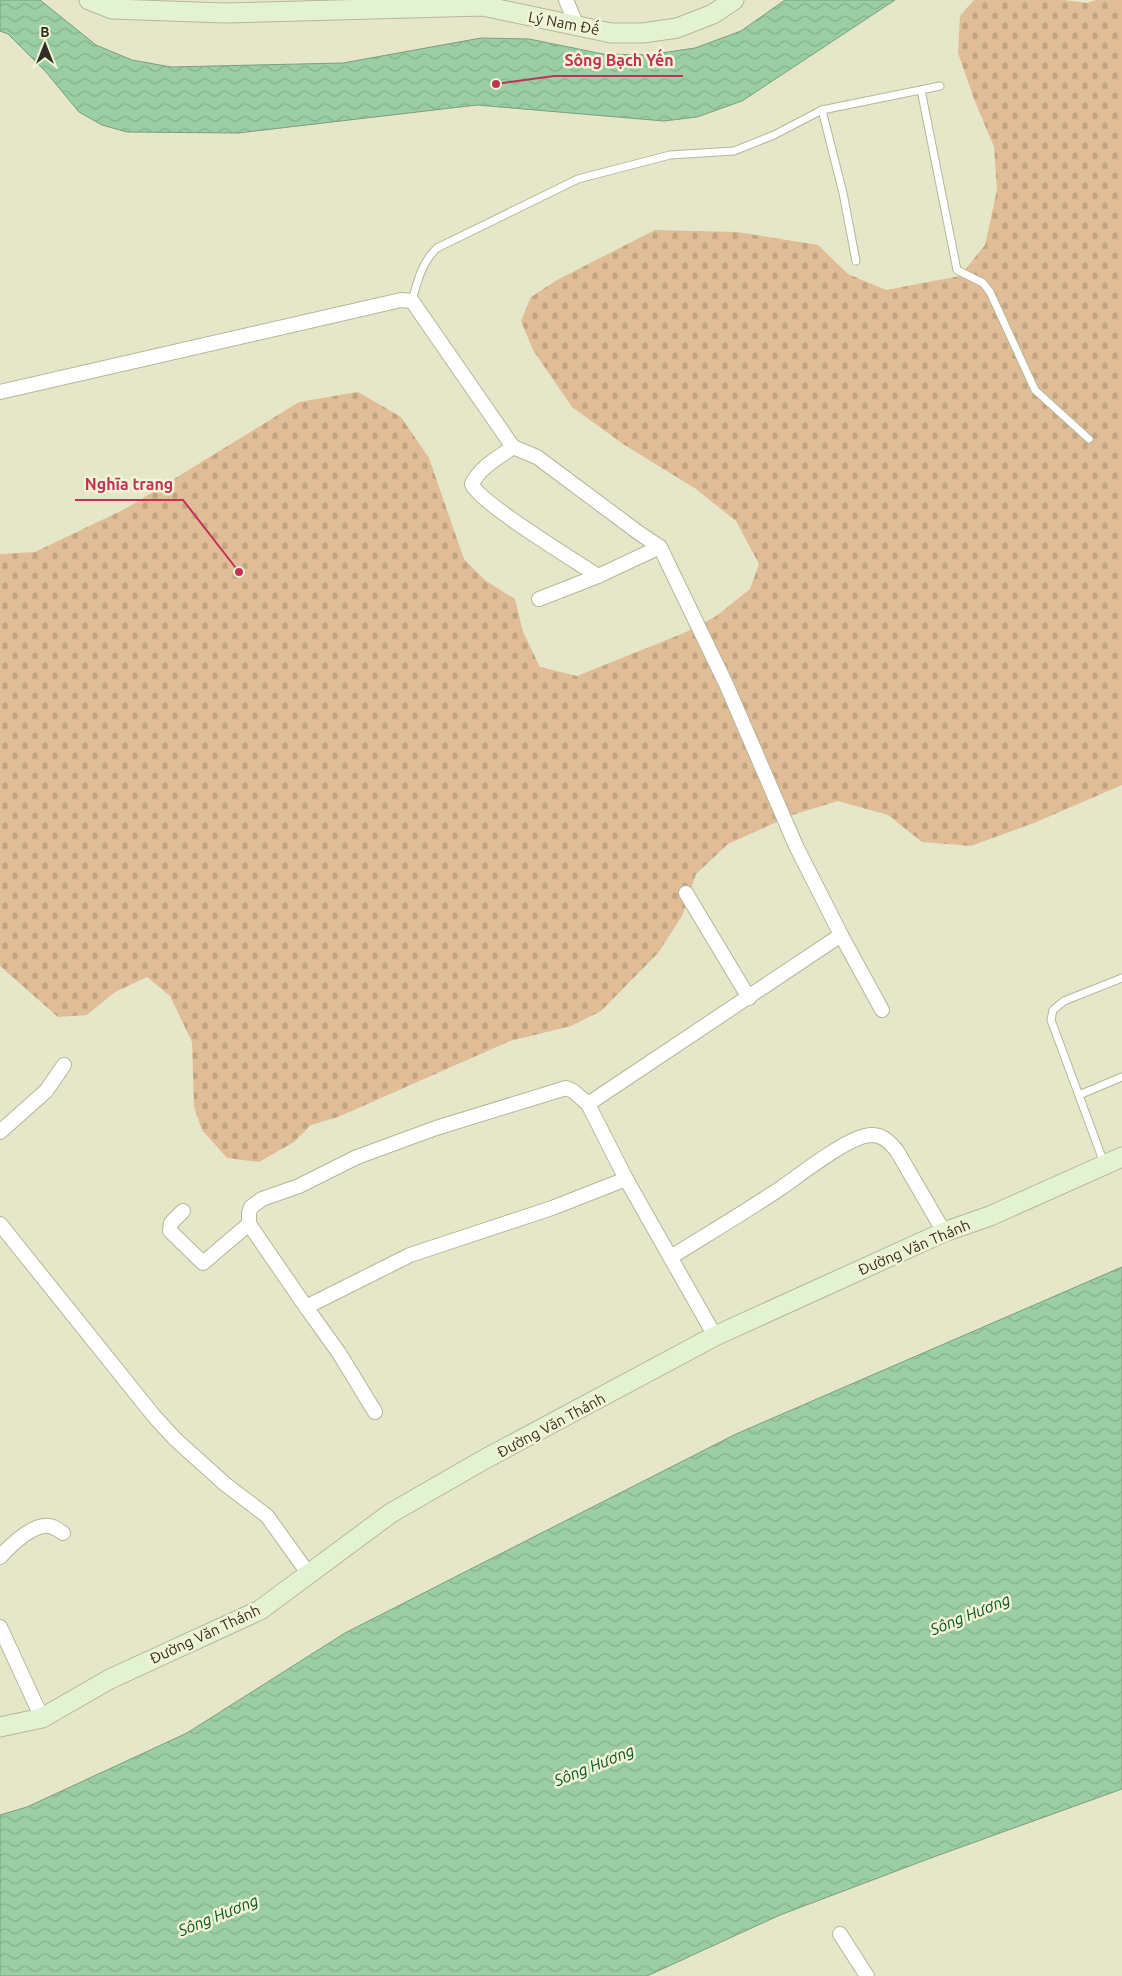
<svg xmlns="http://www.w3.org/2000/svg" width="1122" height="1976" font-family="Ubuntu,sans-serif">
<defs>
<pattern id="cemetery-stones" width="16" height="16" patternUnits="userSpaceOnUse" patternTransform="scale(1.25)"><rect width="16" height="16" fill="#e0bd96"/><path d="M2 7V4a2 2 0 0 1 4 0v3zM10 15v-3a2 2 0 0 1 4 0v3z" fill="#c0a381"/></pattern>
<pattern id="water-waves" width="16" height="10" patternUnits="userSpaceOnUse" patternTransform="scale(1.25)"><rect width="16" height="10" fill="#9bcea4"/><path d="M0 5q4-4 8 0t8 0" fill="none" stroke="#86b18d"/></pattern>
</defs>
<rect width="100%" height="100%" fill="#e5e7c8"/>
<polygon fill="url(#cemetery-stones)" points="974,0 1064,0 1087,3 1096,0 1122,0 1122,785 1034,823 971,846 922,842 888,815 838,801 792,815 728,844 696,874 682,916 658,953 601,1011 571,1026 510,1041 338,1117 311,1125 294,1142 259,1162 227,1158 202,1130 194,1107 192,1042 170,996 147,977 115,992 87,1015 58,1017 0,966 0,554 35,552 127,508 299,402 358,392 401,417 429,458 464,559 486,581 515,599 523,632 540,667 577,676 684,633 715,617 750,589 759,564 736,521 696,489 623,444 572,407 533,350 521,321 531,297 557,280 655,230 737,232 818,245 848,274 886,290 960,276 985,245 997,190 994,147 974,99 958,53 960,16"/>
<g fill="url(#water-waves)" stroke="#7b9e7d">
<polygon points="0,0 40,0 96,45 132,60 171,67 343,63 481,38 529,39 603,54 648,55 695,48 741,31 785,0 895,0 742,101 697,117 664,121 477,105 238,133 127,132 102,125 79,112 46,72 8,34 0,31"/>
<polygon points="1122,1267 1122,1789 928,1859 780,1915 647,1976 0,1976 0,1815 27,1807 187,1733 345,1633 736,1434"/>
</g>
<g fill="none" stroke-linecap="round" stroke-linejoin="round">
<defs>
<g id="lane">
<polyline points="921,90 957,270 983,283 990,292 1035,390 1089,439"/>
<polyline points="822,110 843,193 856,261"/>
<path d="M412 301C417 282 422 262 437 248L578 179 670 155 734 151 774 135 822 110 940 86"/>
<polyline points="1079,1095 1122,1077"/>
<polyline points="1104,1163 1051,1020 1053,1010 1064,1001 1122,978"/>
</g>
<g id="street">
<polyline points="566,0 577,26"/>
<polyline points="0,392 401,300 412,301 513,447 537,457 639,533 660,547 726,684 796,846 841,935 588,1104 626,1179 715,1336"/>
<path d="M513 447C498 458 480 467 472 484 478 502 577 562 598 576"/>
<polyline points="539,599 598,576 660,547"/>
<polyline points="686,893 749,998"/>
<polyline points="841,935 882,1010"/>
<polyline points="0,1132 46,1091 64,1065"/>
<polyline points="183,1211 171,1223 170,1231 203,1263 249,1224 306,1307 410,1255 552,1208 626,1179"/>
<polyline points="0,1224 154,1416 175,1439 225,1484 267,1516 308,1573"/>
<polyline points="249,1224 249,1213 251,1207 262,1199 299,1186 357,1157 436,1128 566,1088 573,1091 588,1104"/>
<path d="M671 1257C708 1234 745 1212 781 1188 801 1174 843 1141 865 1136 880 1132 889 1141 897 1151L944 1232"/>
<polyline points="306,1307 339,1353 375,1412"/>
<path d="M0 1557C11 1545 36 1520 53 1527 56 1528 60 1531 63 1533"/>
<polyline points="0,1627 42,1718"/>
<polyline points="840,1934 867,1976"/>
</g>
<g id="secondary">
<polyline points="89,0 112,9 225,13 483,6 611,33 643,33 677,28 713,14 734,0"/>
<polyline points="0,1727 42,1718 110,1679 260,1610 391,1513 485,1459 715,1336 944,1232 990,1216 1122,1157"/>
</g>
</defs>
<use href="#lane" stroke="#b5b799" stroke-width="9"/>
<use href="#street" stroke="#b5b799" stroke-width="16"/>
<use href="#secondary" stroke="#b5b799" stroke-width="21"/>
<use href="#lane" stroke="#fff" stroke-width="7"/>
<use href="#street" stroke="#fff" stroke-width="14"/>
<use href="#secondary" stroke="#e4f2d4" stroke-width="19"/>
</g>
<g text-anchor="middle" dominant-baseline="central" stroke-width="5" stroke-linejoin="round" paint-order="stroke">
<g font-size="15" fill="#2f2f23" stroke="#f2f4d5">
<text transform="translate(564 23) rotate(11)">Lý Nam Đế</text>
<text transform="translate(914 1247) rotate(-23)">Đường Văn Thánh</text>
<text transform="translate(551 1425) rotate(-28)">Đường Văn Thánh</text>
<text transform="translate(205 1634) rotate(-25)">Đường Văn Thánh</text>
</g>
<g font-size="16" font-style="italic" fill="#005524" stroke="#f2f4d5">
<text transform="translate(970 1614) rotate(-22)">Sông Hương</text>
<text transform="translate(594 1765) rotate(-22)">Sông Hương</text>
<text transform="translate(218 1915) rotate(-22)">Sông Hương</text>
</g>
</g>
<path fill="none" stroke="#c13259" stroke-width="2" d="M496 84L554 76H683M239 572L183 500H75"/>
<g fill="#c13259" stroke="#f2f4d5" stroke-width="2">
<circle cx="496" cy="84" r="5"/>
<circle cx="239" cy="572" r="5"/>
</g>
<g font-size="16" text-anchor="middle" font-weight="bold" fill="#c13259" stroke="#f2f4d5" stroke-width="5" stroke-linejoin="round" paint-order="stroke">
<text x="619" y="66">Sông Bạch Yến</text>
<text x="129" y="490">Nghĩa trang</text>
</g>
<g transform="translate(45 45)" stroke="#f2f4d5" stroke-width="4" paint-order="stroke">
<path d="M0-4L9 19L0 12L-9 19Z" fill="#2f2f23"/>
<text y="-8" font-size="14" font-weight="bold" text-anchor="middle" fill="#2f2f23">B</text>
</g>
</svg>
